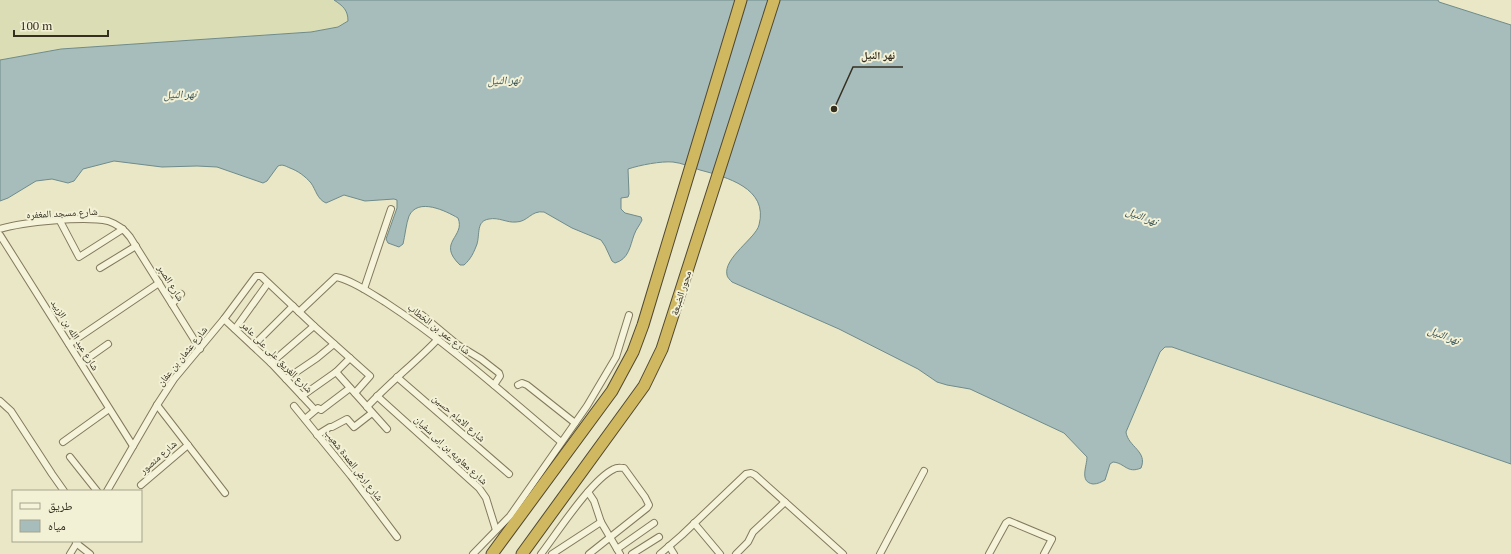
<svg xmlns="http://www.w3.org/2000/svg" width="1511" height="554" font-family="'PT Serif','Noto Naskh Arabic',serif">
<rect width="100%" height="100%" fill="#e9e7c6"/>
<polygon fill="#dbdeb5" points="0,0 334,0 343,6 348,12 348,21 338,27 311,32 61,49 0,60"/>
<path fill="#a7bdbc" stroke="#6f8b8a" d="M334 0H1438L1439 2 1511 25V464L1172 347H1165L1160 352 1126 432C1128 447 1148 451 1141 468 1127 474 1125 463 1113 462L1110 464 1105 480C1101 482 1098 484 1093 484 1079 482 1087 466 1087 457L1064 433 970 389 947 385 937 382 918 369 839 329 732 282C730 280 727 277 727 275 723 258 756 238 759 225 769 188 726 177 700 170 691 167 682 163 673 162 661 161 640 165 628 169L629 194 628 197 621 198V209L625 213 641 217 642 220C640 225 636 229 634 235 630 246 629 259 615 263L612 261 605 246 601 240 572 228 544 212C531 210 528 222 516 222 507 223 499 217 489 219 476 221 480 234 477 244 474 252 471 259 464 265H460C436 242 466 237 458 218 446 211 418 197 409 216 406 224 405 236 403 244L399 247 388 243 386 239 397 208V200L394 199 365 201 344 195 326 203C317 199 316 190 311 183 305 176 298 171 290 168 285 166 283 164 278 166L267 181 263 183 217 167 197 166 162 167 114 161 83 169 74 181 68 183 52 179 36 181 8 198 0 201V60L61 49 311 32 338 27 348 21C348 10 343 6 334 0Z"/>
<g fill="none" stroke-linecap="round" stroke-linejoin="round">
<defs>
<g id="street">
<polyline points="60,221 79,257 123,229"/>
<path d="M0 229C23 222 84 216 108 221 117 224 124 229 130 237L200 349"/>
<polyline points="0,235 133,446"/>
<polyline points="100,268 136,246"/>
<polyline points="364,289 391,209"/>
<polyline points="172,304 181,294"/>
<path d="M299 312 336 277C350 279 372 294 385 302 448 343 504 394 561 442"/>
<polyline points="422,315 458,345 481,359 499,373 500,376 494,385"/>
<polyline points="224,319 271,363 315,410"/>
<polyline points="235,329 268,283"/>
<polyline points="69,344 159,283"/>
<polyline points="253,346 293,306"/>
<polyline points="81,363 108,344"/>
<polyline points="271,363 314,326"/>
<polyline points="336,372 387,429"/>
<polyline points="397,377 509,474"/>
<polyline points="286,379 317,358 334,344"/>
<polyline points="518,385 522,383 527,385 575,423"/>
<polyline points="302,396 336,372 350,358"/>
<polyline points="377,396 479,488 486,498 496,530"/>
<polyline points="0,401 11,411 52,474 64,491"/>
<polyline points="157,405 225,493"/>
<polyline points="294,406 351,476 397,537"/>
<path d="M367 407C389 383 415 363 437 340"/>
<polyline points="305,419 318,408 321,410 350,388"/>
<polyline points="317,435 330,427 332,427 347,419 354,427 372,413"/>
<polyline points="63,442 109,409"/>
<polyline points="70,457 97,491"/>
<polyline points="141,485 188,445"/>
<polyline points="107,491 157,405 174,379 224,319 256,276 261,276 314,326 370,376 355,393"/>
<polyline points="588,492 594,501 601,522 620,554"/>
<polyline points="694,523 720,554"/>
<polyline points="76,543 90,554"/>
<polyline points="669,546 674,554"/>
<polyline points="617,549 654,523"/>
<polyline points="70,554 78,541"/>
<polyline points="473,554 510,516 587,406 616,357 629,315"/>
<path d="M541 554C557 533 592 479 614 469 617 467 620 468 624 468L645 497 649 505 647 508 589 554"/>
<polyline points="552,554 601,522"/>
<polyline points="632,554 659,537"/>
<polyline points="660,554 682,535 746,474 751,473 755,475 843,554"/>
<polyline points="736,554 748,542 753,532 785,502"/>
<polyline points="880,554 924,471"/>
<polyline points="989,554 1006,523 1009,521 1052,539 1044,554"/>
</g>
<g id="highway">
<polyline points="492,554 612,391 633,352 643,325 741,0"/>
<polyline points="522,554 631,404 644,386 662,349 774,0"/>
</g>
</defs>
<use href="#street" stroke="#837a5e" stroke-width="8"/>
<use href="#highway" stroke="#514832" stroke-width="13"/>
<use href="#street" stroke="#f5f3d9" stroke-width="6"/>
<use href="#highway" stroke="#cfb860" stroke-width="11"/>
</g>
<g text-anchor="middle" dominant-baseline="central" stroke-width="4" stroke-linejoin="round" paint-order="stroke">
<g font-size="10" fill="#352f20" stroke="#f2f0d5">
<text transform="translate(62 213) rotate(-3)">شارع مسجد المغفره</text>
<text transform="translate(171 283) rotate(58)">شارع الصبر</text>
<text transform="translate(681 293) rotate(-72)">محور الضبعة</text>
<text transform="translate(439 329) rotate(38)">شارع عمر بن الخطاب</text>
<text transform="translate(75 335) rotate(58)">شارع عبد الله بن الزبيد</text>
<text transform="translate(182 356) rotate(-51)">شارع عثمان بن عفان</text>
<text transform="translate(277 357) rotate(45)">شارع الغريق على على عامر</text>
<text transform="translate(459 418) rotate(41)">شارع الامام حسين</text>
<text transform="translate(451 450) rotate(43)">شارع معاويه بن ابى سفيان</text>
<text transform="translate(158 457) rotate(-41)">شارع منصور</text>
<text transform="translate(354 465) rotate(52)">شارع ارض العمدة شعيب</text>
</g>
<g font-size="11" font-style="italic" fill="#314d53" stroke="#f2f0d5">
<text transform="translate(504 80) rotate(-2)">نهر النيل</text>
<text transform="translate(180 94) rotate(-2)">نهر النيل</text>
<text transform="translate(1142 216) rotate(21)">نهر النيل</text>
<text transform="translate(1444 335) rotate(21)">نهر النيل</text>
</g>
</g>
<path fill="none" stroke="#352f20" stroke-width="1.5" d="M834 109L853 67H903"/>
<circle fill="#352f20" stroke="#f2f0d5" stroke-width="1.5" cx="834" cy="109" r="4"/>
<g font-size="11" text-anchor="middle" font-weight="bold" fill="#352f20" stroke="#f2f0d5" stroke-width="4" stroke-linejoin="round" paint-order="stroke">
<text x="878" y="59">نهر النيل</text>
</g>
<rect x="12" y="490" width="130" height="52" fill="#f2f0d5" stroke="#a6a38d"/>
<rect x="20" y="503" width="20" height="6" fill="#f5f3d9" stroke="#a6a38d"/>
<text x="48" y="510" font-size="12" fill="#352f20">طريق</text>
<rect x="20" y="520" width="20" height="12" fill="#a7bdbc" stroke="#a6a38d"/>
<text x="48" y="530" font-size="12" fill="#352f20">مياه</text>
<path d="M14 30v6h94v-6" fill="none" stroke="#352f20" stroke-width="2"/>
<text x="20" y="30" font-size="12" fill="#352f20" stroke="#f2f0d5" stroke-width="3" paint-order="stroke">100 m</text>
</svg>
